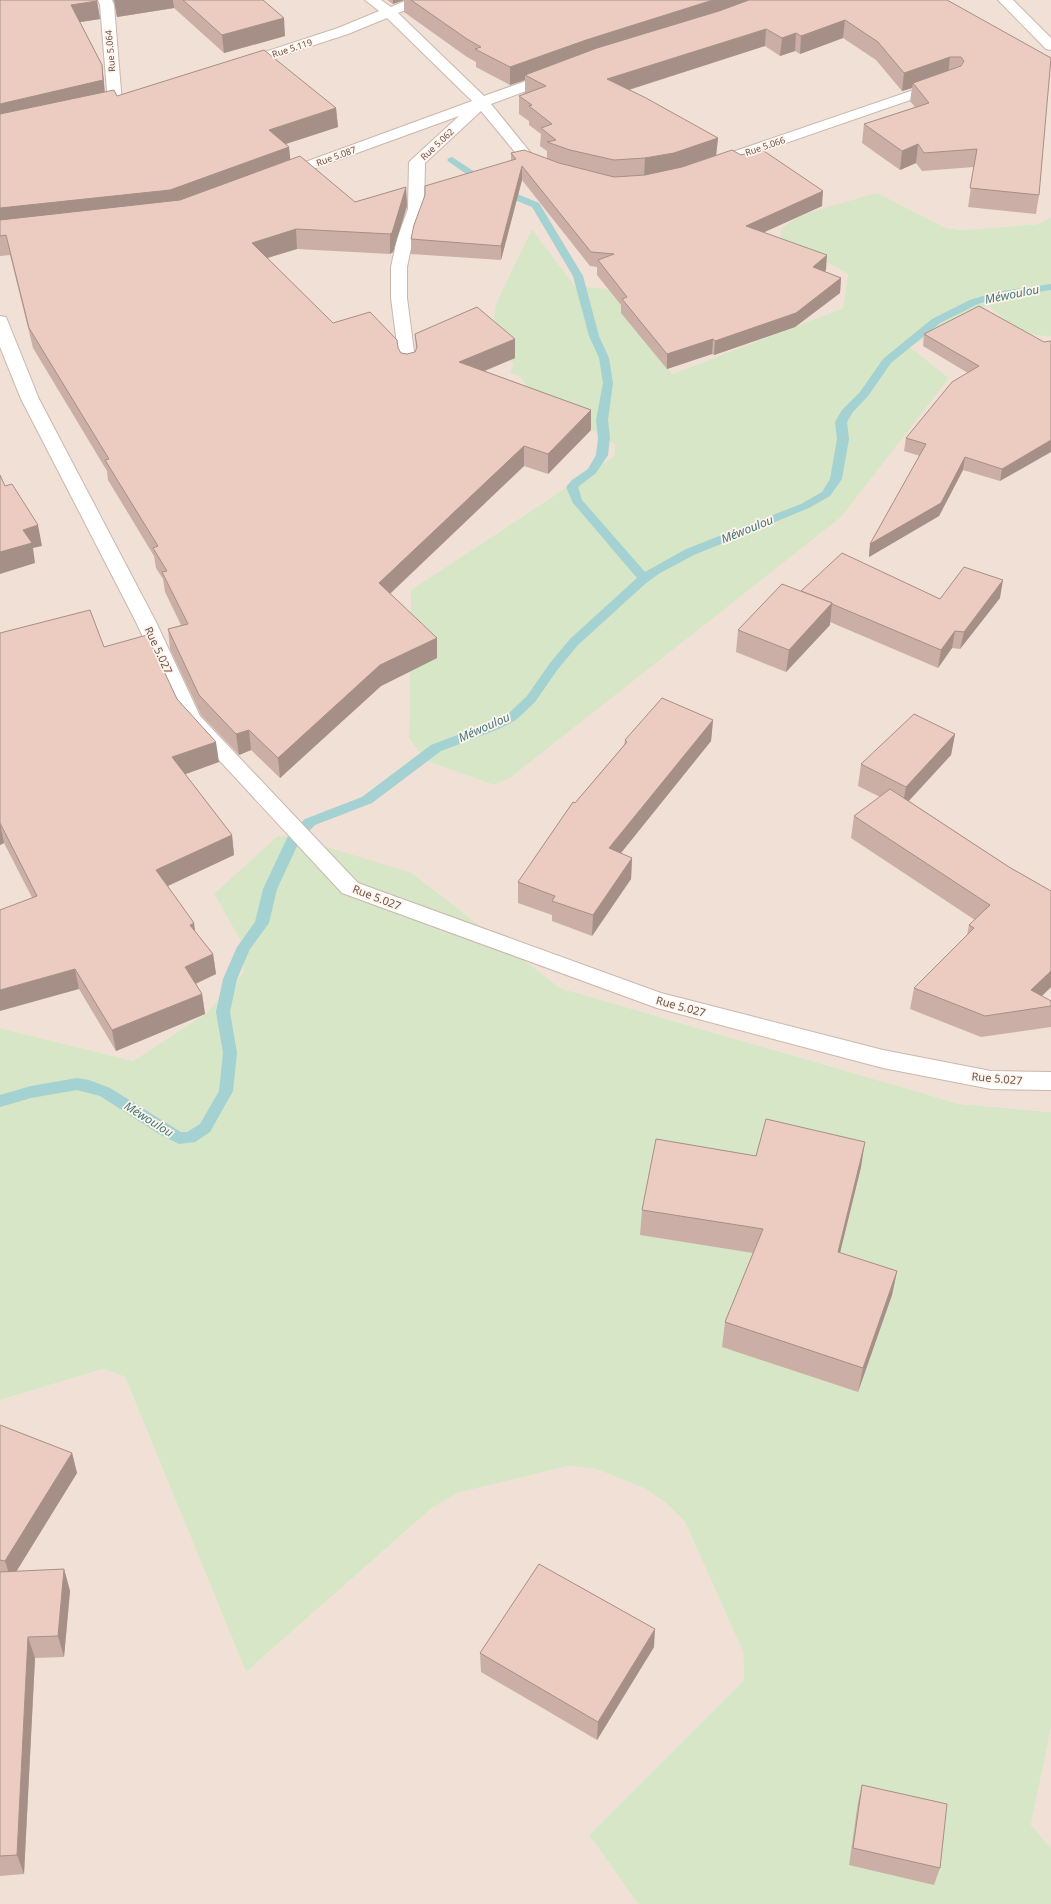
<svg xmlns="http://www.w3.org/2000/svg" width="1051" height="1904" font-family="'Noto Sans',sans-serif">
<rect width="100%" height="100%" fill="#faefe6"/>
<g fill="#f1e0d5">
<polygon points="0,0 1051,0 1051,217 1039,224 963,230 946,228 876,193 780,237 848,274 843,308 672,374 619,291 575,286 532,229 528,388 615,445 614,456 411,590 409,738 428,761 494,785 949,378 910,347 988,305 1019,333 1051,337 1051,1112 960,1104 560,988 412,873 214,894 244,947 244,972 205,1014 133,1061 0,1028"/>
<polygon points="103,1369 125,1377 246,1672 433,1507 458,1493 568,1466 596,1469 646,1489 667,1504 685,1522 743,1652 744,1680 589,1835 638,1904 0,1904 0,1400"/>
<polygon points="1051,1728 1051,1848 1031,1825"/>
</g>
<g fill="#d7e6c6">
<polygon points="877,193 946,228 963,230 1039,224 1051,217 1051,337 1019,333 988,305 910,347 949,378 841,517 511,777 494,785 427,761 409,738 411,590 614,456 615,445 528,388 521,377 511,373 510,371 514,365 492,331 496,304 532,229 575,286 619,290 672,374 843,308 848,274 780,237 782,228 800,215"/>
<polygon points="278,836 294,837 412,873 560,988 960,1104 1051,1112 1051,1728 1031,1825 1051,1848 1051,1904 638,1904 589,1835 744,1680 743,1652 685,1522 667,1504 646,1489 596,1469 568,1466 458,1493 433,1507 246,1672 125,1377 103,1369 0,1400 0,1028 133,1061 205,1014 244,972 244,947 214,894"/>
</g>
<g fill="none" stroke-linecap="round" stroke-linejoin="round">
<polygon fill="#a4d1d2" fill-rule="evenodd" points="452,157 495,185 539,203 583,276 599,336 609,358 613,383 608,420 610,438 608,455 596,473 578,487 582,500 645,572 686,549 801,504 822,492 830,479 837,439 835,422 842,410 860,392 883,359 932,319 970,300 996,292 1051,284 1051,290 1001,297 978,304 940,323 891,363 868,396 853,412 847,422 849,439 842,479 830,496 809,508 694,555 660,573 645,584 578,645 558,669 535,702 516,720 499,729 441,751 372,803 315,825 300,840 277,889 269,923 250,949 237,979 230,1012 237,1053 233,1091 210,1132 195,1142 179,1144 159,1134 100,1096 77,1090 31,1098 0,1107 0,1095 31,1086 77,1078 89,1080 110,1088 181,1132 187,1132 200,1124 219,1091 223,1053 216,1012 223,979 237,947 255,922 263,889 289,834 305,819 362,797 431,745 489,723 508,714 527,696 550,663 570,639 637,578 573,503 566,487 572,480 588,469 596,455 598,438 596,420 603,383 599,358 589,336 573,276 532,207 488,189 449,162 447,160 449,158"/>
<defs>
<g id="minor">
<polygon points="98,0 112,0 114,5 122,103 120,106 110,106 108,103 100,5"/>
<polygon points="365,0 381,0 391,7 407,0 426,0 424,3 398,13 484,96 548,73 558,73 560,76 558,79 491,104 534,157 551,163 554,166 551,169 546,171 524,163 481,111 425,163 424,209 413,239 407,267 407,298 416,367 414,371 408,372 402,371 400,367 391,298 391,267 397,239 408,209 409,162 459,116 288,178 283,180 278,178 275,175 278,172 472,101 387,18 348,34 247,67 237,67 235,64 237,61 338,28 379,11"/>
<polygon points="998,0 1013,0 1051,38 1051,50 1046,49"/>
<polygon points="940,81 945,82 947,85 945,88 716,167 711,169 706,167 703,164 706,161"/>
<polygon points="0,316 6,317 39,399 156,622 200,716 358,883 661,993 883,1050 991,1071 1051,1072 1051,1090 991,1089 883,1068 657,1008 342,893 181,719 136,622 21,399 0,347"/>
</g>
</defs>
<use href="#minor" stroke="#cab7ad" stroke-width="2"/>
<use href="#minor" fill="#fff" fill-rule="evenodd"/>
</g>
<g fill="#cbafa6">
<polygon points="0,0 97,0 100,19 80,22 102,65 105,92 117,96 336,108 338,127 286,144 289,147 290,160 355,202 406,187 407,206 393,252 390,254 297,249 267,258 333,323 398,348 401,353 407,354 415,352 416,350 415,334 515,339 515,358 485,371 591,410 591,430 548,474 524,466 390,594 437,658 381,686 280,778 251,750 239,755 201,715 170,649 168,629 181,625 165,592 163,579 156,568 154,556 108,480 107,471 33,348 10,255 0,256"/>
<polygon points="113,0 263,0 285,36 224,53 174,8 117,17 115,3"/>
<polygon points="387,0 404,0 393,4"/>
<polygon points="404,0 947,0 1039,195 1036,214 968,207 974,167 922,171 916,163 900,170 862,143 864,124 915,107 910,101 912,88 902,91 876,60 843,38 800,54 795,51 780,56 765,46 629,90 718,138 716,155 822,206 763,232 826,270 824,271 841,278 840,293 795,327 714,355 712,354 667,369 621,313 621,305 597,275 597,267 590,266 522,180 501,260 411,254 411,239 511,160 511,153 547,159 547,151 540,146 541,134 529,125 529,121 519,114 519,96 525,93 525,80 510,85 476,67 476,62 467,57 404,12"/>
<polygon points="924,334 1044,342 1000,481 963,470 939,516 869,557 870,544 920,456 904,451 906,438 968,373 923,346"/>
<polygon points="801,591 940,599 1000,598 960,649 952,648 938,668 830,622 830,625 786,672 736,652 738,630"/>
<polygon points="0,633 104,647 177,699 219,762 185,774 232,835 234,855 168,886 195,932 213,954 216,974 196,984 202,994 205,1014 116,1051 79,989 4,843 0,845"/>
<polygon points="713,720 711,741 621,853 632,858 631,879 592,936 552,921 552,915 518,903 518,882 575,803 624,745 625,740"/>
<polygon points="955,734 951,755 909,801 1009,867 1051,891 1051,987 1042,996 1051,1001 1051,1027 981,1037 910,1009 914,988 967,935 969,925 975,920 851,838 854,816 880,797 858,786 861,764"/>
<polygon points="756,1156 861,1167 840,1253 897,1271 892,1295 858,1392 722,1347 725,1322 753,1253 640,1235 642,1210"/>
<polygon points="0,1425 72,1453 77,1473 16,1572 64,1569 70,1591 64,1657 35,1658 24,1874 0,1876"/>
<polygon points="654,1647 597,1740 481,1672 480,1653"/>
<polygon points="862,1785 940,1868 934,1885 849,1865 858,1802"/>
</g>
<g fill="#a58f87">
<polygon points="114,0 173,0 174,8 117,17"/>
<polygon points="393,0 404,0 393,4"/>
<polygon points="713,0 762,0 525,75 525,80 510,85 510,67 586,40"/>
<polygon points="97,1 100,19 74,23 71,5"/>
<polygon points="284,18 285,36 224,53 222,35"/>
<polygon points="845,20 843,38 800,54 801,36"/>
<polygon points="766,29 765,46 606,97 607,79"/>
<polygon points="796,33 795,51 780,56 782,38"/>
<polygon points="950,57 948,76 913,83 912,88 902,91 904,73"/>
<polygon points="102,65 104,83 105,99 0,123 0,104"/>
<polygon points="336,108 338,127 270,149 269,130"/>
<polygon points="718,138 716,156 673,172 644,177 645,158"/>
<polygon points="918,144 916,163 900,170 902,151"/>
<polygon points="289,147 291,166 173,210 0,227 0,208"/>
<polygon points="522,166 522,180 501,260 501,246"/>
<polygon points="406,187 407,206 393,252 390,254 390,234"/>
<polygon points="823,191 822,206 745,241 746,226"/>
<polygon points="296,229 297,249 254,262 252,243"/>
<polygon points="827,255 826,270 812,282 813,267"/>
<polygon points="841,278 840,293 795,327 714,355 715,341"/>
<polygon points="515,339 515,358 460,381 459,362"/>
<polygon points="713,339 712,354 667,369 667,354"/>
<polygon points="591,410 591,430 548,474 548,454"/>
<polygon points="1051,440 1051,452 1000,481 1002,469"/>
<polygon points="524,446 524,466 380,603 379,583"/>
<polygon points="965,457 963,470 939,516 869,557 870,544"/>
<polygon points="38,525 42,546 33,548 35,563 0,574 0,552 23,530"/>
<polygon points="1003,580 1000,598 960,649 964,632"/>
<polygon points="832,603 830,625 786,672 789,650"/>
<polygon points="955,631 952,648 938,668 941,650"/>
<polygon points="437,638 437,658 381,686 280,778 278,758 380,665"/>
<polygon points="713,720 711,741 608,869 609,848"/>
<polygon points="249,730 251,750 239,755 236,734"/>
<polygon points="955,734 951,755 902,808 906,787"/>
<polygon points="216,742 219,762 175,778 172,757"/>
<polygon points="0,823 4,843 0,845"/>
<polygon points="232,835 234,855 159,890 156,870"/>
<polygon points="632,858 631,879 592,936 593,915"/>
<polygon points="194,923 197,944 190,925"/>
<polygon points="213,954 216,974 188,987 185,967"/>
<polygon points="75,969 79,989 0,1011 0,990"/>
<polygon points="1051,971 1051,987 1028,1009 1031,990"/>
<polygon points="202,994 205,1014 116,1051 112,1030"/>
<polygon points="865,1142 861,1167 834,1277 838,1252"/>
<polygon points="897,1271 892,1295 858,1392 863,1368"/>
<polygon points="72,1453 77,1473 11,1580 5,1561"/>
<polygon points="64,1569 70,1591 64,1657 58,1636"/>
<polygon points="655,1629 654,1647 597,1740 598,1722"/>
<polygon points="28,1637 35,1658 24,1874 17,1855"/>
</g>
<g fill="#ecccc1" stroke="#a58f87">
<polygon points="0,0 97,0 97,1 71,5 102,65 103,80 0,104"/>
<polygon points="183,0 263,0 284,18 222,35"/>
<polygon points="411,0 713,0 586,40 510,67 475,49 481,47 467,39"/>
<polygon points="749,0 947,0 1051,58 1039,195 970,188 977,149 924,153 918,144 902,151 864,124 929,103 913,83 961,66 964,61 961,57 950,57 904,73 878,42 845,20 801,36 796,33 782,38 766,29 607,79 646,98 718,138 674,153 645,158 614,160 570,150 547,142 556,140 541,128 552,124 529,106 532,105 519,96 546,86 525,75 597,48 719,11"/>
<polygon points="264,50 336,108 269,130 289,147 170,190 0,208 0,114 114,90 117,96"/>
<polygon points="761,149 823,191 746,226 827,255 813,267 841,278 796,313 715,341 713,339 667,354 622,299 627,297 598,260 614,254 591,252 522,166 501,246 411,239 414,225 425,195 425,186 516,159 511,153 524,150 559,163 614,177 645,175 682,167 732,150 741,155"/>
<polygon points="300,156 355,202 406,187 392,233 390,234 296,229 252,243 333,323 370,312 397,340 398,348 401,353 407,354 415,352 417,347 415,334 477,307 515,339 459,362 591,410 548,454 524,446 379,583 437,638 380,665 278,758 249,730 236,734 199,695 168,629 188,624 162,572 167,571 153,548 158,546 105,460 109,459 29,328 6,235 0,236 0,220 180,200"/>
<polygon points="979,306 1044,342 1051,341 1051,440 1002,469 965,457 941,503 870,544 926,444 906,438 952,382 979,366 924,334"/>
<polygon points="0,475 5,486 12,484 38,525 23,530 32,543 0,552"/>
<polygon points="842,553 940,599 964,567 1003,580 964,632 955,631 941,650 832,604 832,603 801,591"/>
<polygon points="782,584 832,603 789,650 738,630"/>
<polygon points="90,610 104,647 147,635 177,699 216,742 172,757 232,835 156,870 194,923 190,925 213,954 185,967 202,994 112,1030 75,969 0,990 0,910 37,896 0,823 0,633"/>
<polygon points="662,698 713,720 609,848 632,858 593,915 552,901 555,896 518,882 573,802 575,803 627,742 625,740"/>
<polygon points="914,714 955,734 906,787 861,764"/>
<polygon points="890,789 1009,867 1051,891 1051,971 1031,990 1051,1001 1051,1006 985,1016 914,988 974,928 969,925 990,905 854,816"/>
<polygon points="766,1119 865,1142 838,1252 897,1271 863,1368 725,1322 763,1229 642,1210 656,1139 756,1156"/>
<polygon points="0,1425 72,1453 5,1561 0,1560"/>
<polygon points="539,1564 655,1629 598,1722 480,1653"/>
<polygon points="64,1569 58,1636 28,1637 17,1855 0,1856 0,1572"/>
<polygon points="862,1785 947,1804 940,1868 853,1848"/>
</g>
<g text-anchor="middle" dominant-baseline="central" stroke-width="3.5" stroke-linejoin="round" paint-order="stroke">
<g font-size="9" fill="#70554e" stroke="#fdf4ec">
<text transform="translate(292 48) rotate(-18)">Rue 5.119</text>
<text transform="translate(110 51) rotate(-95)">Rue 5.064</text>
<text transform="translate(437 144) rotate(-43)">Rue 5.062</text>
<text transform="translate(765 146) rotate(-19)">Rue 5.066</text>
<text transform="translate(336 156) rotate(-20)">Rue 5.087</text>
</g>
<g font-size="11" fill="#70554e" stroke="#fdf4ec">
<text transform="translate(159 650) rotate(65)">Rue 5.027</text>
<text transform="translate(377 897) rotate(21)">Rue 5.027</text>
<text transform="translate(681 1006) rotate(15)">Rue 5.027</text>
<text transform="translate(997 1078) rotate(5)">Rue 5.027</text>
</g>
<g font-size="12" font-style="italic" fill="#47797b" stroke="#fdf4ec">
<text transform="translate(1012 294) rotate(-11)">Méwoulou</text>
<text transform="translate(747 529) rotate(-22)">Méwoulou</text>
<text transform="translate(484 727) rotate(-24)">Méwoulou</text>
<text transform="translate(149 1119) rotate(32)">Méwoulou</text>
</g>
</g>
</svg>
